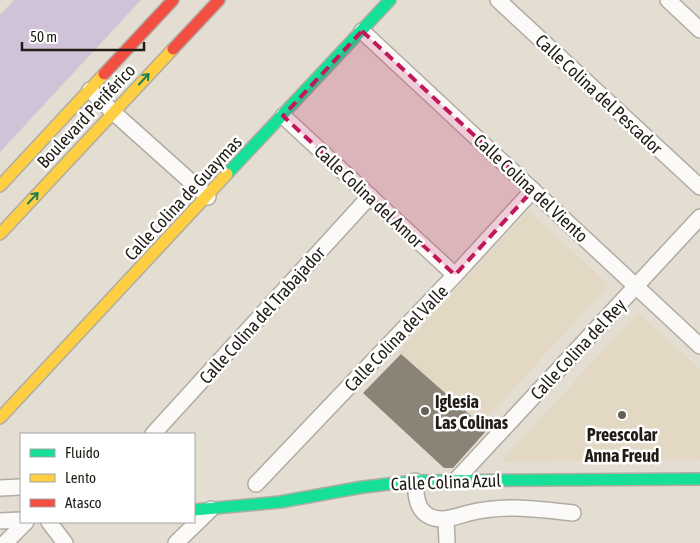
<svg xmlns="http://www.w3.org/2000/svg" width="700" height="543" font-family="'Asap Condensed',sans-serif">
<rect width="100%" height="100%" fill="#e3ddd2"/>
<g fill="#e3d8c4">
<polygon points="528,211 609,285 478,427 397,353"/>
<polygon points="638,313 700,369 700,460 501,461"/>
</g>
<polygon fill="#d0c3d8" points="14,0 141,0 0,152 0,15"/>
<polygon fill="#8b8476" points="401,354 487,430 453,468 444,468 363,393"/>
<g fill="none" stroke-linecap="round" stroke-linejoin="round">
<defs>
<g id="street">
<polyline points="498,0 700,187"/>
<polyline points="668,0 700,30"/>
<polyline points="362,31 700,346"/>
<polyline points="90,90 113,112 208,197"/>
<polyline points="283,116 455,275"/>
<polyline points="153,434 370,196"/>
<polyline points="456,480 700,217"/>
<path d="M415 481C416 495 416 511 431 517 443 522 457 516 469 513 504 504 537 509 573 513"/>
<polyline points="256,484 455,275 533,190"/>
<polyline points="0,488 21,487"/>
<polyline points="446,519 447,543"/>
<polyline points="0,521 21,520"/>
<polyline points="49,522 65,543"/>
<polyline points="5,543 26,522"/>
<polyline points="176,543 211,509"/>
</g>
<g id="fast">
<polyline points="227,174 390,0"/>
<polyline points="194,510 280,502 363,487 415,481 700,479"/>
</g>
<g id="slow">
<polyline points="0,186 104,74"/>
<polyline points="0,234 173,49"/>
<polyline points="0,418 227,174"/>
</g>
<g id="jam">
<polyline points="173,49 219,0"/>
<polyline points="104,74 173,0"/>
</g>
</defs>
<use href="#street" stroke="#b0aca3" stroke-width="18"/>
<use href="#fast" stroke="#b0aca3" stroke-width="14"/>
<use href="#slow" stroke="#b0aca3" stroke-width="14"/>
<use href="#jam" stroke="#b0aca3" stroke-width="14"/>
<use href="#street" stroke="#fbfaf8" stroke-width="15"/>
<use href="#fast" stroke="#16e098" stroke-width="11"/>
<use href="#slow" stroke="#ffcf43" stroke-width="11"/>
<use href="#jam" stroke="#f24e42" stroke-width="11"/>
</g>
<defs><path id="oneway-shaft" d="M-6 0H5M1.5-3L5.5 0L1.5 3" fill="none" stroke-width="1.6" stroke-linecap="round" stroke-linejoin="round" transform="scale(1.25)"/></defs>
<g stroke="#1c7e57">
<use href="#oneway-shaft" transform="translate(144 79) rotate(-47)"/>
<use href="#oneway-shaft" transform="translate(33 198) rotate(-47)"/>
</g>
<path fill="#c2185b" fill-opacity="0.2" stroke="#c2185b" stroke-width="4" stroke-dasharray="10 6" stroke-linejoin="round" d="M362 31 533 190 455 275 283 116Z"/>
<g fill="#656058" stroke="#fff" stroke-width="2">
<circle cx="425" cy="411" r="5"/>
<circle cx="622" cy="415" r="5"/>
</g>
<g text-anchor="middle" dominant-baseline="central" stroke-width="5" stroke-linejoin="round" paint-order="stroke">
<g font-size="18" fill="#211d16" stroke="#fff">
<text transform="translate(599 94) rotate(43)">Calle Colina del Pescador</text>
<text transform="translate(86 116) rotate(-47)">Boulevard Periférico</text>
<text transform="translate(531 188) rotate(43)">Calle Colina del Viento</text>
<text transform="translate(369 196) rotate(43)">Calle Colina del Amor</text>
<text transform="translate(183 198) rotate(-47)">Calle Colina de Guaymas</text>
<text transform="translate(262 315) rotate(-48)">Calle Colina del Trabajador</text>
<text transform="translate(396 338) rotate(-46)">Calle Colina del Valle</text>
<text transform="translate(578 349) rotate(-47)">Calle Colina del Rey</text>
<text transform="translate(446 482) rotate(-2)">Calle Colina Azul</text>
</g>
<g font-size="18" font-weight="bold" fill="#211d16" stroke="#fff" text-anchor="start">
<text x="435" y="401">Iglesia<tspan x="435" dy="21">Las Colinas</tspan></text>
<text x="622" y="434" text-anchor="middle">Preescolar<tspan x="622" dy="21">Anna Freud</tspan></text>
</g>
</g>
<rect x="20" y="433" width="175" height="90" fill="#ffffff" stroke="#a6a5a2"/>
<rect x="30" y="449" width="25" height="8" fill="#16e098" stroke="#a6a5a2"/>
<text x="65" y="458" font-size="15" fill="#211d16">Fluido</text>
<rect x="30" y="474" width="25" height="8" fill="#ffcf43" stroke="#a6a5a2"/>
<text x="65" y="483" font-size="15" fill="#211d16">Lento</text>
<rect x="30" y="499" width="25" height="8" fill="#f24e42" stroke="#a6a5a2"/>
<text x="65" y="508" font-size="15" fill="#211d16">Atasco</text>
<path d="M22 42v8h122v-8" fill="none" stroke="#211d16" stroke-width="2.5"/>
<text x="30" y="42" font-size="15" fill="#211d16" stroke="#ffffff" stroke-width="4" paint-order="stroke">50 m</text>
</svg>
